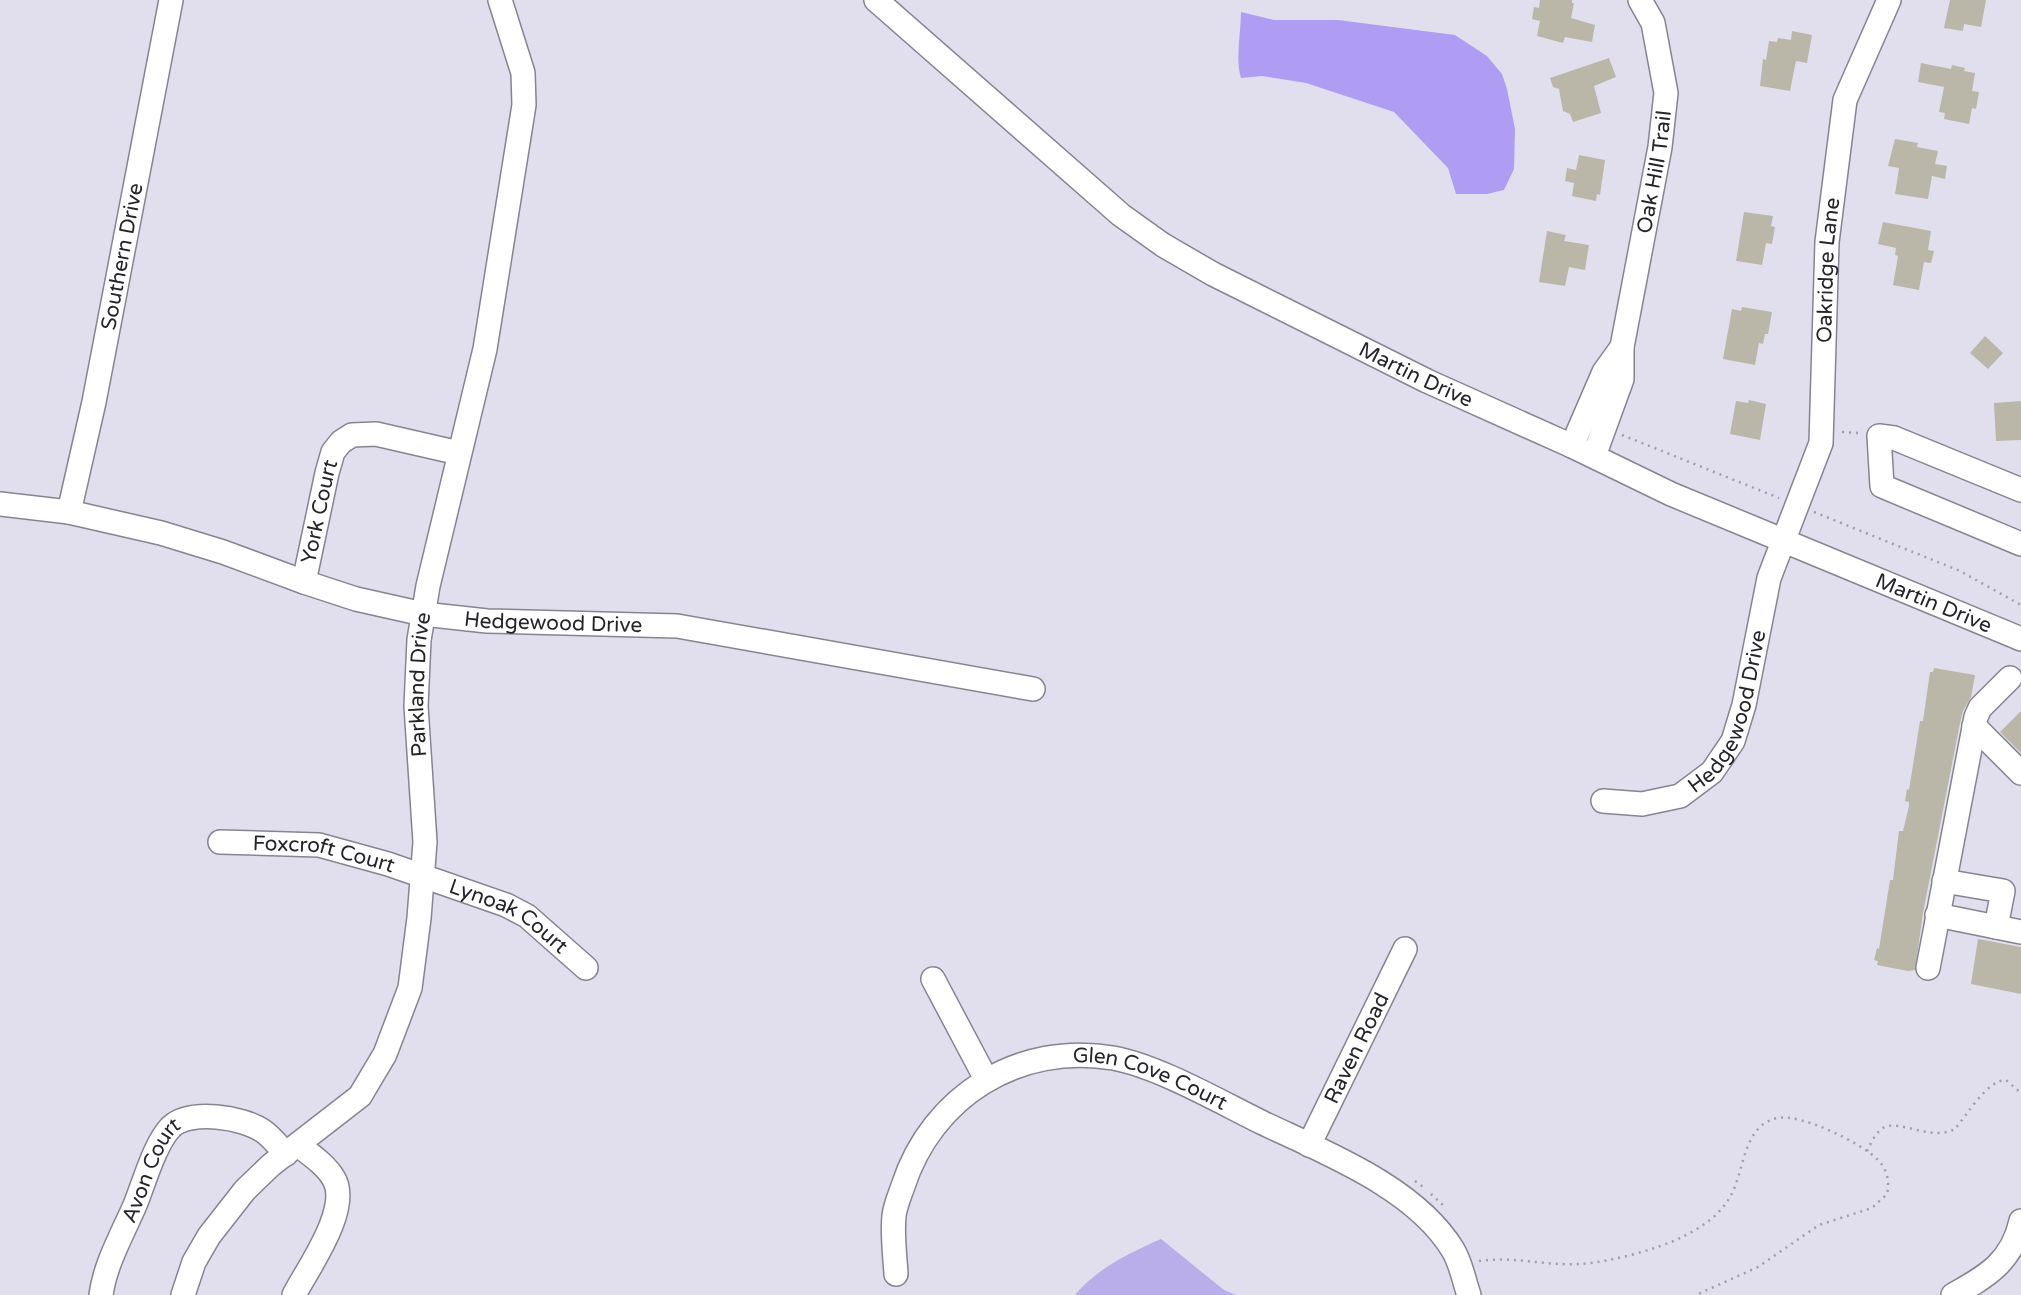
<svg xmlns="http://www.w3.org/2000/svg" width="2021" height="1295" font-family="'Varela Round',sans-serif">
<rect width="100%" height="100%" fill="#e1dfed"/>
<path fill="#b9aee9" d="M1161 1239 1224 1290 1236 1295H1075C1096 1269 1131 1252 1161 1239Z"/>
<path fill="#af9df4" d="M1241 12 1274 20H1338L1455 35 1487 56 1502 74 1507 89 1515 129 1514 169 1504 190 1487 194H1456L1448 168 1394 112 1306 83 1262 76 1241 78C1235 57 1241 34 1241 12Z"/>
<g fill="#bab7a9">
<polygon points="1540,0 1572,0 1572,3 1574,3 1571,18 1595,25 1592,42 1565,37 1563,43 1537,36 1540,21 1532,19 1534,7 1539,8"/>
<polygon points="1950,0 1986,0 1981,27 1964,24 1963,31 1944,28"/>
<polygon points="1792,31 1812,35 1807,63 1796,61 1790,91 1760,86 1763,59 1766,60 1769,41 1777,42 1778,38 1791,40"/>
<polygon points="1609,58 1616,77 1594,86 1601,113 1573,122 1570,114 1563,111 1559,89 1553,87 1550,78"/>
<polygon points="1921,63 1951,69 1952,65 1965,68 1964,71 1975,73 1972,91 1979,92 1976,109 1972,108 1969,124 1944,119 1945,113 1939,112 1944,87 1918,82"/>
<polygon points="1895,139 1918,143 1917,147 1938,151 1935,164 1947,166 1945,179 1932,176 1928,199 1895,194 1899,168 1888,166"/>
<polygon points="1579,155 1605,160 1600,195 1597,194 1596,201 1572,196 1574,183 1565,181 1567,168 1576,170"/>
<polygon points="1744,212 1773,216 1771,226 1775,227 1772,244 1766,243 1762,265 1736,261"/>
<polygon points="1883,222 1931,231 1928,250 1934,251 1931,263 1924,262 1919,290 1893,285 1898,256 1895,255 1896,248 1878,244"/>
<polygon points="1547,231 1566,235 1564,241 1589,245 1585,270 1569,267 1565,286 1539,282"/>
<polygon points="1742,307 1772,312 1768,334 1765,334 1763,344 1759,343 1755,365 1723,359 1732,309 1741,311"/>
<polygon points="1985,336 2003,353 1988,369 1970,353"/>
<polygon points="1749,400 1766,404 1760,440 1730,434 1736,401 1748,403"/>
<polygon points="2021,401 2021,440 1996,441 1994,403"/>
<polygon points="1934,668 1975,675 1971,697 1963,711 1960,723 1923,913 1915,970 1908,971 1877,965 1878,961 1874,960 1877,948 1879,949 1890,880 1893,880 1899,831 1903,831 1909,806 1909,802 1905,801 1907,789 1909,790 1920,721 1923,721 1930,672 1933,672"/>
<polygon points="2021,711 2021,753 2000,732"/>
<polygon points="1978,939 2021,947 2021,994 1971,984"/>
</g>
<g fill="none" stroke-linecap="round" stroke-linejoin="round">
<defs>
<g id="minor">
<path id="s1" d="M876 0 1121 215 1163 245 1213 274 1427 381 1572 446 1671 494 2021 639"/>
<polyline points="1572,446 1604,372 1622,347"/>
<path id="s2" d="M1594 456 1622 379V347L1660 147 1666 93 1653 23 1640 0"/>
<polyline points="2021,490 1894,438 1879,436 1882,486 2021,544"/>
<path id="s3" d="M0 504 69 512 161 533 223 552 304 582 356 599 423 614 487 621 677 626 1033 689"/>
<path id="s4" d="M69 512 94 402 171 0"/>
<path id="s5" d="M304 582 327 473 333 452 341 442 352 435 376 434 459 453"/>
<polyline points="1974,726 2021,773"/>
<path id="s6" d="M1603 801 1642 804 1680 796 1712 772 1733 741 1744 705 1769 578 1821 443 1827 242 1845 100 1889 0"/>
<path id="s7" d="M220 842 319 845 388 864 506 905 527 916 586 968"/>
<polyline points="1944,881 2003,891 1996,927"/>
<polyline points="1937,915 2021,932"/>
<polyline points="1928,968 1976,717 1980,708 2010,678"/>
<polyline points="933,979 986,1079"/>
<path id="s8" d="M1309 1145 1405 949"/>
<path id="s9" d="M896 1274C895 1256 892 1235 894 1216 895 1206 900 1195 903 1186 932 1096 1019 1042 1113 1058 1158 1066 1220 1102 1263 1123 1326 1153 1416 1188 1453 1250 1461 1263 1464 1281 1469 1295"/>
<path id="s10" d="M101 1295C105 1264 123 1233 135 1205 144 1183 155 1143 171 1127 190 1109 243 1117 263 1131 272 1137 279 1147 286 1154"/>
<path id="s11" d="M183 1295 194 1262 209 1236 245 1190 271 1165 360 1096 385 1054 410 988 419 918 425 842 416 706 419 640 428 586 485 349 524 105 523 73 500 0"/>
<path d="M294 1295C308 1268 351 1209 334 1179 326 1165 311 1155 298 1145"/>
<path d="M1953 1295C1987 1276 2012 1262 2021 1221"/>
</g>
</defs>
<use href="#minor" stroke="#868491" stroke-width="26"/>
<g stroke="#9f9ea9" stroke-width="2.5" stroke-dasharray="2 5" stroke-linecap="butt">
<polyline points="1842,432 1860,433"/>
<polyline points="1622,435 1779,498"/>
<polyline points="1814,512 1960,571 2021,605"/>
<path d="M1867 1151C1871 1143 1876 1132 1883 1128 1898 1118 1930 1142 1955 1129 1967 1115 1987 1080 2006 1080L2021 1093"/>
<polyline points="1415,1181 1426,1189"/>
<polyline points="1431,1194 1444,1206"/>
<path d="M1479 1261C1513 1256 1546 1266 1580 1264 1609 1262 1656 1250 1682 1237 1701 1228 1720 1215 1730 1197 1745 1172 1742 1126 1777 1118 1800 1113 1862 1143 1878 1160 1887 1169 1890 1182 1887 1194L1872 1208 1819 1225 1758 1267 1696 1295"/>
</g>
<use href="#minor" stroke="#fff" stroke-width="23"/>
</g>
<g text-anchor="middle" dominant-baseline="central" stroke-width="7" stroke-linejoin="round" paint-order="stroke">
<g font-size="21" fill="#252429" stroke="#eeecfb">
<text stroke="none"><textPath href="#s2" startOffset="292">Oak Hill Trail</textPath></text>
<text stroke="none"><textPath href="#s4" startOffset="261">Southern Drive</textPath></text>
<text stroke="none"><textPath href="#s6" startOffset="640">Oakridge Lane</textPath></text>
<text stroke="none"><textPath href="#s1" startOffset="662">Martin Drive</textPath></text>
<text stroke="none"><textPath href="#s5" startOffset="72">York Court</textPath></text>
<text stroke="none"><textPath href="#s1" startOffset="1228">Martin Drive</textPath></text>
<text stroke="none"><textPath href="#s3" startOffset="569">Hedgewood Drive</textPath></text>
<text stroke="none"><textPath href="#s11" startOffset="696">Parkland Drive</textPath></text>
<text stroke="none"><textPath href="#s6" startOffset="180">Hedgewood Drive</textPath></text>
<text stroke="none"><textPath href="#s7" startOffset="105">Foxcroft Court</textPath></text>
<text stroke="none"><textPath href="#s7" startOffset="303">Lynoak Court</textPath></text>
<text stroke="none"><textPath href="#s8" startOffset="108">Raven Road</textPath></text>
<text stroke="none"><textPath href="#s9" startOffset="399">Glen Cove Court</textPath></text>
<text stroke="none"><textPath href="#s10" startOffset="135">Avon Court</textPath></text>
</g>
</g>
</svg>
